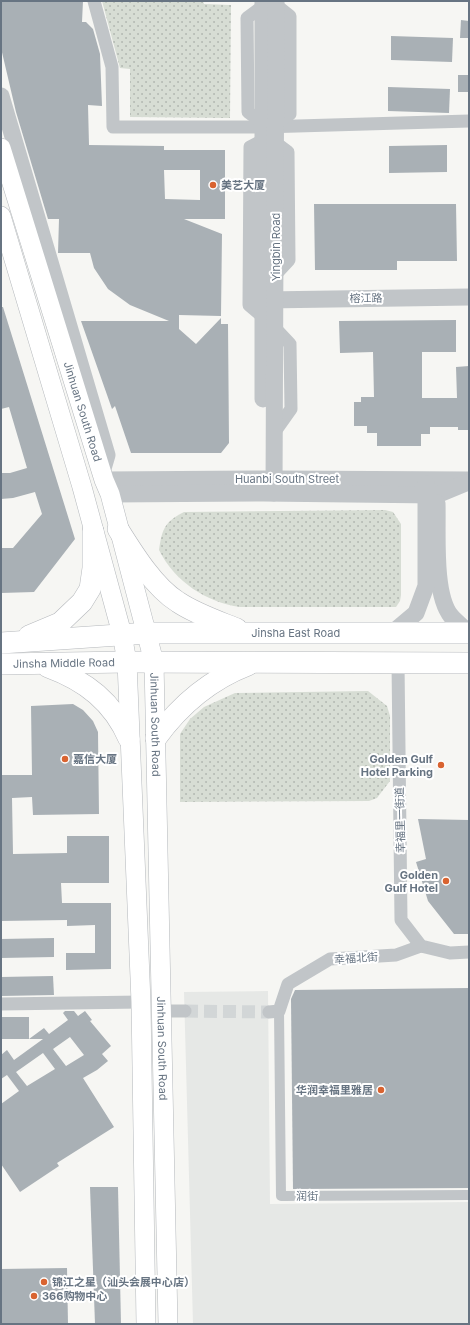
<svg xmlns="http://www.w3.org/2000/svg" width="470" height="1325" font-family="Inter,'Noto Sans SC',sans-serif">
<defs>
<pattern id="green-dots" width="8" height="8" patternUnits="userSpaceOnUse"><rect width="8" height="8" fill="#d7ddd4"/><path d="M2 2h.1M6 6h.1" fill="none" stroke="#b2b8b1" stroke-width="1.8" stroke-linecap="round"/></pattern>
</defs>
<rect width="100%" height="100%" fill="#f6f6f3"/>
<polygon fill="#e6e8e6" points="268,991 270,1204 469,1202 469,1324 193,1324 184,992"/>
<g fill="url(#green-dots)">
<polygon points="102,1 203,1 204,4 231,5 230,118 130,117 130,69 120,68"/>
<path d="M385 510 393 512 401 524V595L400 601 396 607H240C206 602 175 582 159 550 162 528 165 522 184 512Z"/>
<polygon points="368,691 387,706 390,716 390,781 377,798 369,801 180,802 180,734 190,719 204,707 235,693"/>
</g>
<g fill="#a9b0b5" fill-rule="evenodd">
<path d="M1 1H83L82 22H86L93 29 100 54 102 106 88 105 89 145 164 146V150H225V219H184L222 234 221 316 179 315V329L196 344 221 318V324H228L229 443 221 453H131L115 406 112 409 81 321H169L130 305 108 289 94 268 90 253H58L59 219H48L16 112 1 48ZM164 170H200V200L165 199Z"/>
<polygon points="461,20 469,21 469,38 460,38"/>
<polygon points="391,36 453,38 452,62 391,60"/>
<rect x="458" y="75" width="11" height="17"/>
<polygon points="388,87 450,89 449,113 388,111"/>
<polygon points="447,145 447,172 389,173 389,146"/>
<polygon points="314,204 456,204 457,261 397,261 397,270 315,270"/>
<polygon points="1,307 3,307 75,539 34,592 1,593 1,548 13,548 42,514 35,492 13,498 1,499 1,473 10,473 27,468 9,407 1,409"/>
<polygon points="456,320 456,352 422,352 422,398 457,398 456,367 469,366 469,430 458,430 458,427 430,427 430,434 421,434 421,446 377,446 377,433 367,433 367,426 354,426 354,402 361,402 361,397 374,397 373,352 340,353 339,321"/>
<polygon points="73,704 83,710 93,721 98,732 99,814 33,815 32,797 12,798 13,854 67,853 67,836 109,836 109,883 61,883 62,903 111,903 111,969 66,970 66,953 95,953 95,925 67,926 67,920 1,921 1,775 32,775 31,706"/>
<polygon points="418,819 469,820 469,934 454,934 428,901 416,862 426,859"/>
<polygon points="54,938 54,957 1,958 1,939"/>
<polygon points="53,976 54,995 1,996 1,977"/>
<polygon points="469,988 469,1188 293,1189 291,999 295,990"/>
<path d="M65 1011H74L78 1016 85 1011 92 1020 90 1021 111 1046 102 1054 108 1061 97 1070 83 1078 114 1127 57 1163 59 1166 20 1192 1 1164V1104L19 1091 7 1075 1 1079V1055L7 1050 14 1060 43 1039H1V1017H29V1039L44 1028 49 1034 68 1020 63 1013ZM70 1037 84 1055 66 1066 53 1049ZM43 1053 55 1069 27 1086 16 1072Z"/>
<polygon points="90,1187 118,1187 121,1324 95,1324"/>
<polygon points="67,1268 68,1324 1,1324 1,1269"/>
</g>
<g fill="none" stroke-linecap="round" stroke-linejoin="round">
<polyline stroke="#d2d6d7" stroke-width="13" stroke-dasharray="13 6" stroke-linecap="butt" points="185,1011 269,1012"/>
<defs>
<g id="secondary">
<path id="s1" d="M1 148 104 480 110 494 154 662 168 1324"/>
<polyline points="1,216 82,487 122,634 127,662 141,1002 146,1324"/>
</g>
<g id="primary">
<path d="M118 529C133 553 154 587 178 602 196 614 217 621 237 629"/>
<polyline points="29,636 60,623 82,602 90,589 93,568 93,531"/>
<path id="s2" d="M1 643 148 633H469"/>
<path id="s3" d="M1 664 127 662 469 663"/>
<path d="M48 667C86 681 113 702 129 739"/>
<path d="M156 738C180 705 209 680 248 665"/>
</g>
</defs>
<use href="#secondary" stroke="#b4b8bc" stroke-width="20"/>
<use href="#primary" stroke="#b5b8bc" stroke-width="22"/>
<polyline stroke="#c1c5c8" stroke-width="10" points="279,1011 281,1196 469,1195"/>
<g stroke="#c1c5c8" stroke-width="13">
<polyline points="94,1 112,67 113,127 263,127 469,121"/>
<polyline points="276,5 290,16 290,114 276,122"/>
<polyline points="263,123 248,112 247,18 263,6"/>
<polyline points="276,143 288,152 289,260 276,274"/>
<polyline points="263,317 249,305 250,147 263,140"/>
<polyline points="274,433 291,409 290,344 275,328"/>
<polyline points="398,663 401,920 421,946 450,953 469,952"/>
<polyline points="1,1004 141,1002"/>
<polyline points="161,1011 185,1011"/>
<polyline points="269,1012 279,1011 288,984 330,959 396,955 421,946"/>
</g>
<g stroke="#c1c5c8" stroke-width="17">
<polyline points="1,96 107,455 102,472"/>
<polyline points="265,300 469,297"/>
<polyline points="263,399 263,1"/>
<polyline points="104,480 274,479 469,480"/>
<polyline points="274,493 276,1"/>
<polyline points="110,494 263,493 437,495 466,483"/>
<path d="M437 503C438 532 433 594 451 616 456 622 463 627 469 633"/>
<polyline points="391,634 416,613 426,586 426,484"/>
</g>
<use href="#secondary" stroke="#fff" stroke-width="19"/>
<use href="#primary" stroke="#fff" stroke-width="21"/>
</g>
<g fill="#d96330" stroke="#fff" stroke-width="1.5">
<circle cx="213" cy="185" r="4"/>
<circle cx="65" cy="759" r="4"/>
<circle cx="441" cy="765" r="4"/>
<circle cx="446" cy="881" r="4"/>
<circle cx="381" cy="1090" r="4"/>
<circle cx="44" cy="1282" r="4"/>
<circle cx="34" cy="1296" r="4"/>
</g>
<g text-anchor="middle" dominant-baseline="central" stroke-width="4" stroke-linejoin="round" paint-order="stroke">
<g font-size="11" font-weight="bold" fill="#677482" stroke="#fff" text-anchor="start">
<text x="221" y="185">美艺大厦</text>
<text x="73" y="759">嘉信大厦</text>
<text x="433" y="759" text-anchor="end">Golden Gulf<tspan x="433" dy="13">Hotel Parking</tspan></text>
<text x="438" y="875" text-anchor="end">Golden<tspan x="438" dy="13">Gulf Hotel</tspan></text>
<text x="373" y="1090" text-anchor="end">华润幸福里雅居</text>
<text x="52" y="1282">锦江之星（汕头会展中心店）</text>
<text x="42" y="1296">366购物中心</text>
</g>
<g font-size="11" fill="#677482" stroke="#fff">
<text transform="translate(276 247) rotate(-90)">Yingbin Road</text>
<text transform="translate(366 298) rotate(-1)">榕江路</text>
<text stroke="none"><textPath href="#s1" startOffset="276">Jinhuan South Road</textPath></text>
<text x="287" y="479">Huanbi South Street</text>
<text stroke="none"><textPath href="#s2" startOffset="295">Jinsha East Road</textPath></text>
<text stroke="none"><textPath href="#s3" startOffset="63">Jinsha Middle Road</textPath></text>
<text stroke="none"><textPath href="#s1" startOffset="599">Jinhuan South Road</textPath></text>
<text transform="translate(400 820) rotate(-91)">幸福里一街道</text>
<text transform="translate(356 958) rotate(-4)">幸福北街</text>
<text stroke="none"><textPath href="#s1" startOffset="923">Jinhuan South Road</textPath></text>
<text x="307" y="1196">润街</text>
</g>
</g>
<rect width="470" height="1325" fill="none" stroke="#677482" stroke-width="4"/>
</svg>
